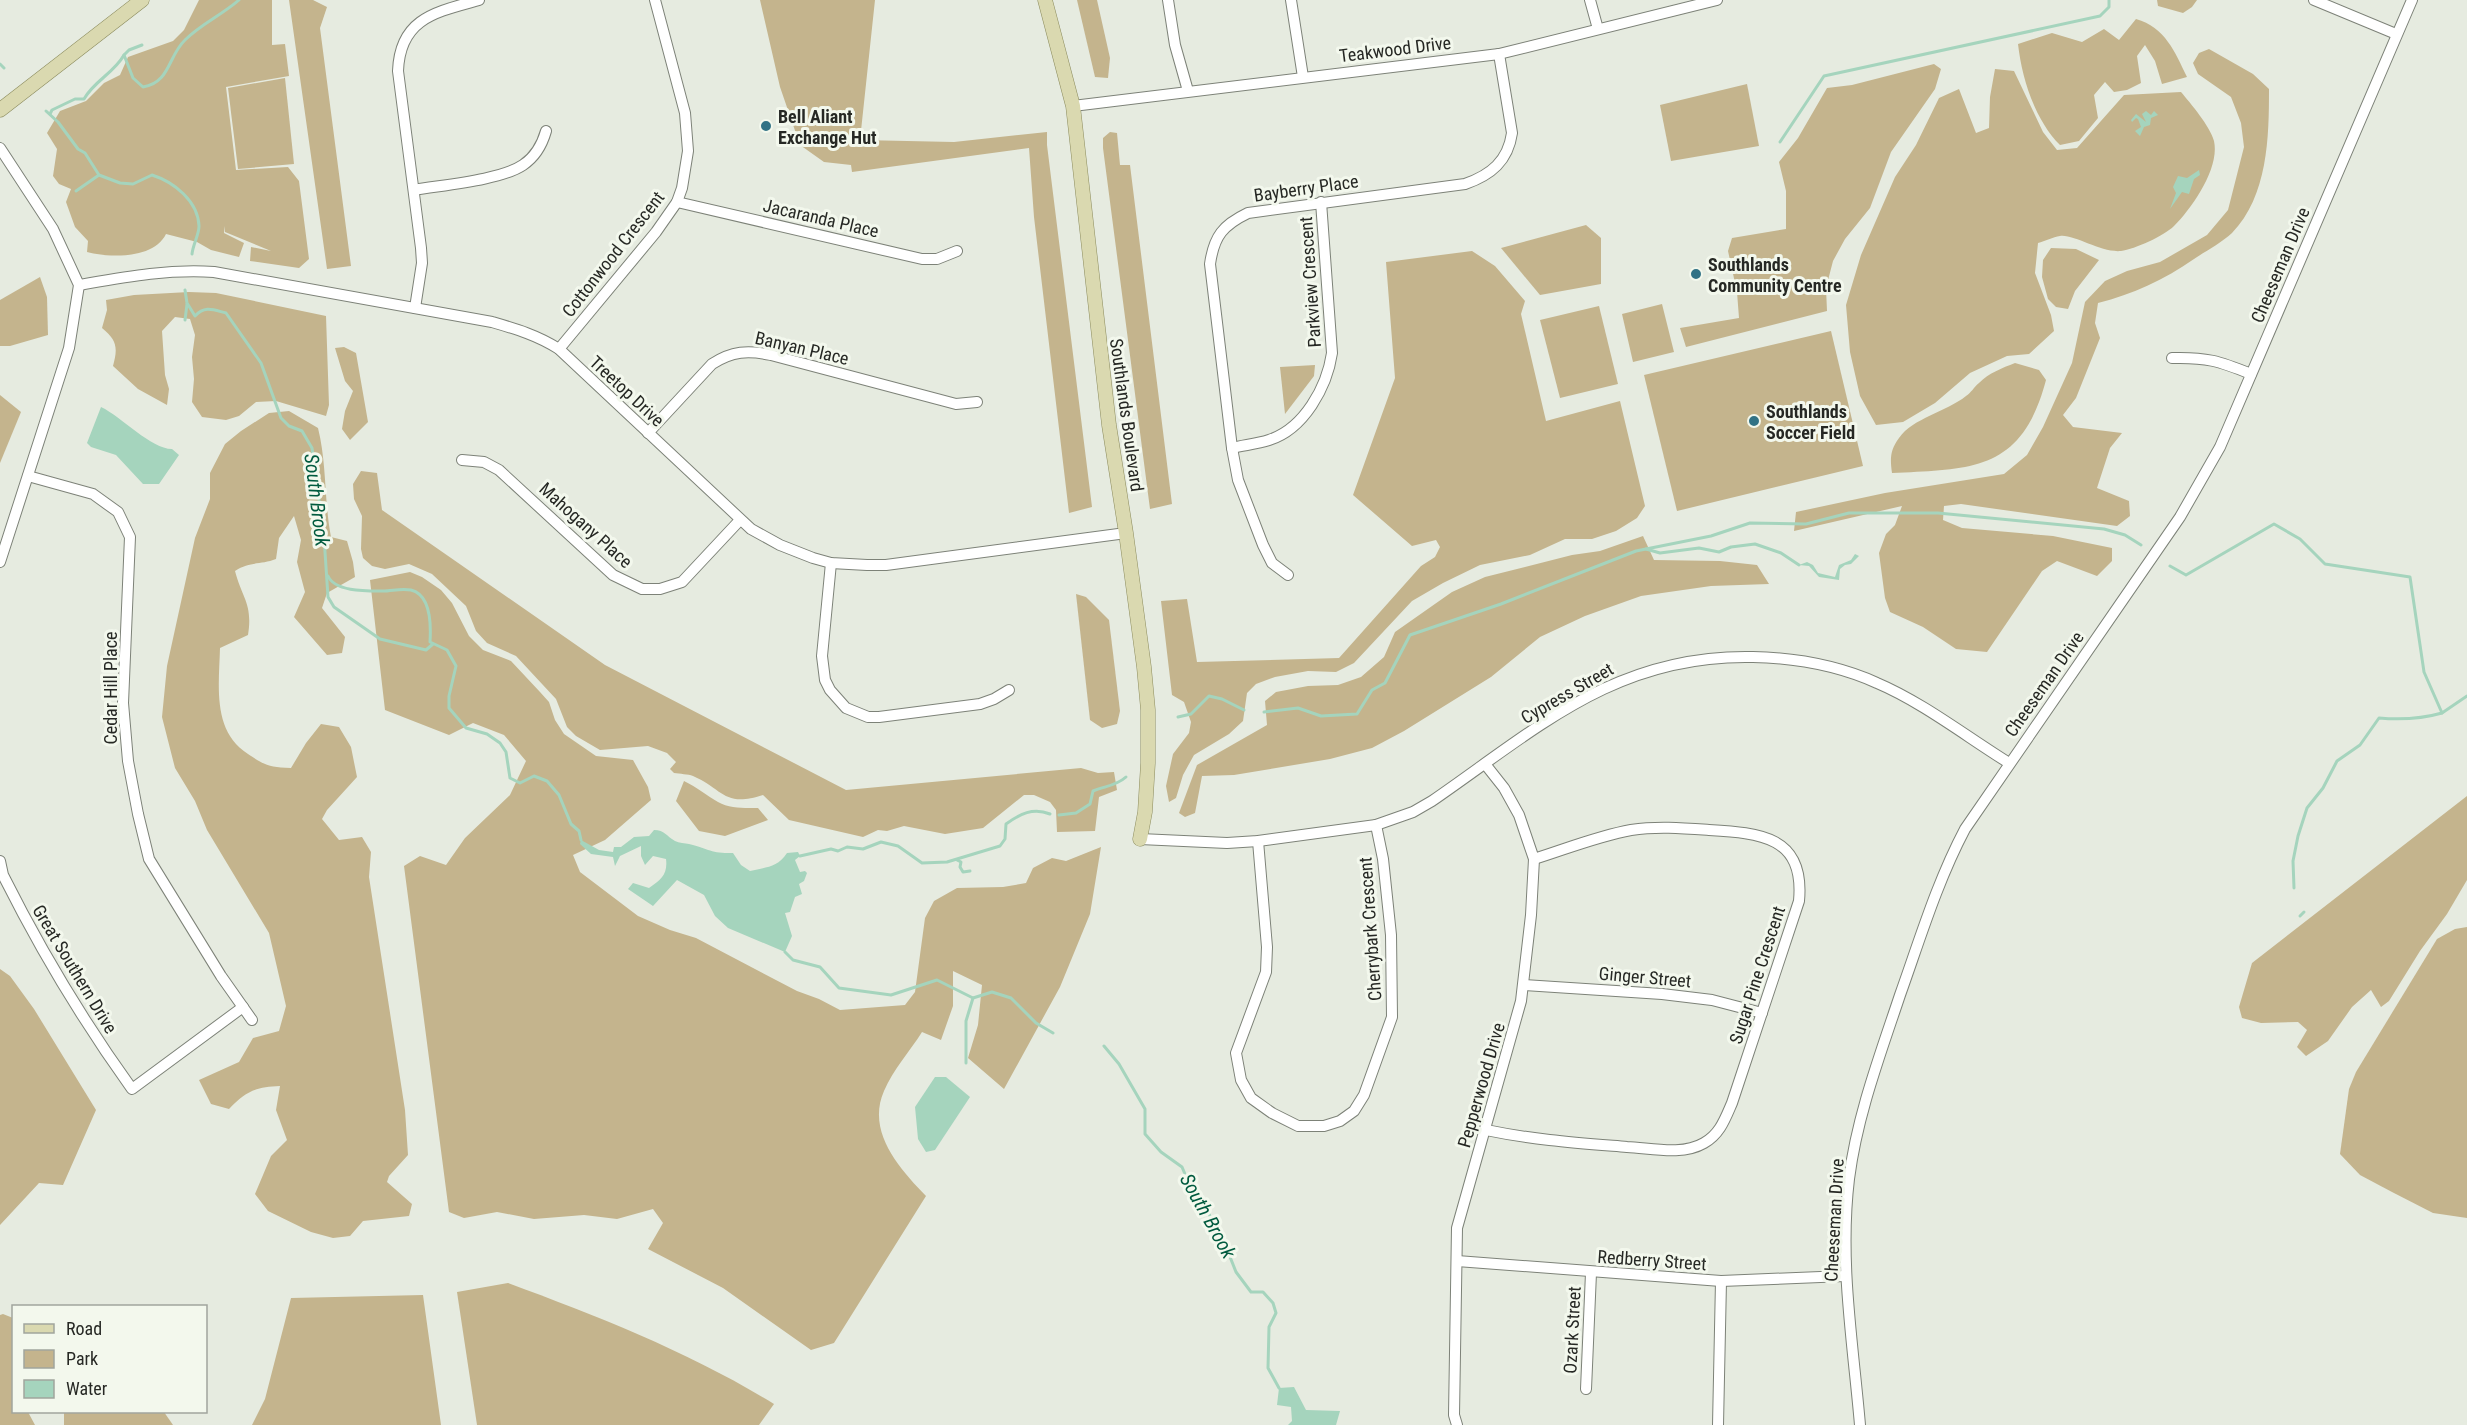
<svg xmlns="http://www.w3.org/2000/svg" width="2467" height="1425" font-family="'Roboto Condensed',sans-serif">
<rect width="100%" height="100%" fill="#e6ebe0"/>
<g fill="#c4b48d">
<path d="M199 0H272V45L285 44 289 76 226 87 236 170 288 167 299 181 309 259 299 268 250 261 251 247 271 251 225 232V226L224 233 244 243 239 257 211 250 197 242 166 234C154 259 110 258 87 252L88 241 75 227 66 202 71 189 59 184 53 176 57 149 47 133 60 111 86 101 104 83 120 75 128 57 173 41 184 30Z"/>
<polygon points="289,0 313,0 327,7 320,28 351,266 327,269"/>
<polygon points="760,0 875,0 860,140 954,142 1047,132 1047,145 1092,507 1069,513 1034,217 1029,148 852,172 851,165 824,162 800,145 780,87"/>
<polygon points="1077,0 1097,0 1110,58 1108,78 1095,77"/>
<polygon points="2157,0 2197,0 2192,7 2183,13 2158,6"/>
<path d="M2136 19C2165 27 2175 52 2187 77L2162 84 2155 61 2145 45 2137 56 2141 83 2127 90 2114 92 2105 82 2094 95 2098 118 2079 141 2060 145C2035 120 2022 79 2018 44L2052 33 2082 42 2104 29 2119 40Z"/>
<path d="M2209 49 2253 74 2269 89C2269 137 2268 196 2232 233 2221 243 2206 251 2194 259 2164 280 2133 294 2098 303L2095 323 2100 338 2076 398 2063 415 2073 427 2122 433 2110 448 2097 488 2129 501 2130 516 2117 526 1961 504 1944 506 1943 520 1962 528 2053 536 2112 548V561L2097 576 2057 561 2042 571 1987 652 1956 649 1923 627 1890 612 1885 598 1879 553 1886 534 1895 525 1902 506 1794 531 1796 512 1885 493 2004 474 2027 455 2043 427 2072 363 2085 302 2105 281 2127 271 2160 262 2207 235 2228 210 2244 147 2241 123 2231 97 2198 74 2193 63 2199 53Z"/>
<polygon points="1934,64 1941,69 1935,89 1891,152 1870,208 1845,239 1833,261 1826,288 1827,311 1686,347 1680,328 1739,318 1737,292 1728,251 1732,238 1786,229 1786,191 1779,162 1798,138 1827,88 1852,85"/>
<path d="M1995 69 2014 71 2043 132 2057 150 2077 148 2124 95 2181 92C2191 104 2210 126 2214 141 2220 168 2192 208 2174 226 2164 236 2135 249 2121 251 2101 253 2074 234 2060 236 2053 237 2045 241 2038 243L2035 273 2051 315 2054 331 2029 354 2007 356 1970 373 1935 403 1903 422 1876 425 1860 396 1850 352 1846 305 1861 255 1895 177 1916 145 1939 98 1959 89 1976 133 1989 128 1990 97Z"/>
<polygon points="285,78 294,164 238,169 228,88"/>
<polygon points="1747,84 1759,146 1671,161 1660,105"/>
<polygon points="1110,132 1117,133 1120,165 1130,165 1172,504 1150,509 1103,148 1103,138"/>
<polygon points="1586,225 1601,238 1601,284 1540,295 1501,248"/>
<polygon points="2051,248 2076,249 2099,260 2075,291 2068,309 2056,307 2048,299 2042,277 2043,260"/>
<polygon points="1472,251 1495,266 1525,301 1521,314 1546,421 1620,401 1645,506 1637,518 1616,531 1592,539 1565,539 1530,555 1480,565 1443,583 1412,601 1354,663 1336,672 1308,671 1275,677 1256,684 1247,693 1243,721 1229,734 1194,755 1183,775 1176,798 1169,802 1166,786 1173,754 1189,733 1191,722 1184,702 1172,695 1161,601 1187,599 1197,662 1339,658 1421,566 1435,557 1440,547 1436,540 1412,546 1353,495 1395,378 1386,262"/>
<polygon points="40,277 47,297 48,335 10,346 0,346 0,300"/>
<path d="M189 292 216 293 326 316 329 405 326 416 276 401 256 402 239 416 226 420 202 417 192 402 194 379 192 357 195 335 190 319 175 317 162 331 165 375 169 389 167 405 138 389 113 366C118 348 117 340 102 328L107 310 106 300 134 295Z"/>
<polygon points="1662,304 1674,352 1633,362 1622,314"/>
<polygon points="1599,306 1618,384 1560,398 1540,320"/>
<polygon points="1831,331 1863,466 1677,511 1644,375"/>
<polygon points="344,347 356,353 368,422 350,440 342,429 345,411 353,391 345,381 335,348"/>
<path d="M2015 363 2039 370 2046 380C2022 471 1973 469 1892 473 1890 459 1890 450 1899 438 1913 418 1946 412 1966 396 1971 393 1974 387 1979 383 1989 373 2002 368 2015 363Z"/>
<polygon points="1315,365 1314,376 1285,414 1280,367"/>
<polygon points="0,395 21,412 0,463"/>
<path d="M289 411 318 428C327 464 324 501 331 537L347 541 353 562 355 577 327 593 322 608 345 637 342 653 327 655 294 617 305 592 297 562 301 540 294 516 279 538 276 559C261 565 250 561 235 571 242 598 253 604 248 635L220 648C219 686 212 731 248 754 266 766 269 767 291 768L306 743 321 724 339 727 351 747 357 777 327 810 322 819 339 840 362 837 371 852 369 877 405 1110 408 1155 389 1176 387 1182 412 1204 409 1216 363 1221 350 1236 333 1238 311 1232 268 1211 255 1194 271 1156 287 1140 276 1110 280 1086C256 1087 246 1091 229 1109L211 1104 199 1080 239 1062 253 1038 279 1031 286 1006 269 933 207 830 195 801 175 768 162 717 167 666 195 538 210 499V473L225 444 241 431 269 413Z"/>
<path d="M361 471 377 473 382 510 605 665 846 790 1081 768 1098 773 1114 772 1117 790 1099 797 1095 831 1057 832 1056 810 1050 802 1034 795H1024L983 828 945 834 904 826 887 831 878 830 863 837 789 820 763 795C724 808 723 789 693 776 688 774 680 774 674 773L670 769 676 762 667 753 648 746 600 750 576 736 567 727 556 699 516 656 487 643 476 631 466 606 432 574 409 564 385 569 372 566 363 558 361 549 362 516 354 499 353 484Z"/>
<polygon points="1643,536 1654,560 1720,561 1757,565 1769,584 1711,586 1641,596 1585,616 1540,637 1491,677 1404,731 1372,748 1330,759 1234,775 1202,776 1195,813 1185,817 1179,813 1197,765 1267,725 1265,701 1276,692 1308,686 1338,685 1361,677 1384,657 1395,632 1452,592 1485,577 1572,555 1600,551"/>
<path d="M410 572 422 577 441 590 452 603 469 636 483 650 511 661 540 692 549 702 555 720 564 734 596 756 633 760 648 787 651 800 605 840 573 855 580 872 638 916 670 930 696 938 797 991 819 999 840 1010 905 1005 915 992 925 918 934 901 957 888 1003 887 1026 883 1033 868 1052 858 1066 861 1101 847 1090 914 1060 987 1004 1089 968 1058 978 1025 982 985 953 971V1006L941 1040 922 1032C910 1051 893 1070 884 1091 866 1132 900 1169 926 1196L834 1343 811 1350 723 1288 648 1249 663 1223 653 1209 617 1219 584 1215 534 1219 497 1212 464 1218 449 1212 404 866 420 856 446 865 465 838 510 795 526 761 504 735 473 723 449 735 385 710 370 580Z"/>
<polygon points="1076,594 1086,597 1109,620 1120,711 1117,724 1102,728 1090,720"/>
<path d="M684 781C697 787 707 796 718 802 730 809 745 808 758 808L768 820 725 836 699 831 676 801Z"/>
<polygon points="2467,796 2467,880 2447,914 2420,951 2389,1001 2381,1007 2371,990 2352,1007 2328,1041 2306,1056 2297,1047 2307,1030 2298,1022 2261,1023 2242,1018 2239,1007 2252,963"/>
<polygon points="2467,927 2467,1218 2433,1213 2392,1192 2360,1175 2340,1154 2349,1089 2356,1072 2437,939 2455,929"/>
<polygon points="0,969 10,976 34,1009 96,1110 63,1185 39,1183 0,1225"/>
<path d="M508 1283C600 1317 691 1353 774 1404L759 1425H477L457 1292Z"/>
<polygon points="423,1295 441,1425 252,1425 265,1399 291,1298"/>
<polygon points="3,1314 13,1318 14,1412 28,1412 35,1425 0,1425 0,1315"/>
<polygon points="64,1412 164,1412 173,1425 64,1425"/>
</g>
<g fill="#a5d4bd">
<polygon points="2146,111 2151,115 2154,111 2158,115 2151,118 2150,125 2144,127 2140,136 2135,131 2141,127 2138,119 2136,118 2132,122 2131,120 2136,114 2146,122 2142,114"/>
<polygon points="2199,170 2200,175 2194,179 2189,194 2182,192 2170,209 2176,193 2173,187 2178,176 2187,178"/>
<path d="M101 407C122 417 151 449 172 449L179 455 159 484H143L116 455 91 447 87 443Z"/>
<polygon points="1855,554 1859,556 1851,564 1845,565 1840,569 1839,580 1819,577 1809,566 1799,565 1807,562 1813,565 1818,573 1835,577 1839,565 1851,560"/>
<path d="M654 830C665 830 666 836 675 841 679 843 685 843 689 844 707 848 711 854 733 853L741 865 750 871C766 867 777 868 787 853L798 852 800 856 795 860 800 872 805 871 807 873 804 881 799 884 802 894 795 897 790 912 785 913 792 936 785 952 728 928 715 916 704 895 677 880 653 906 628 889 633 883 649 888C661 880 668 874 666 859L653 856 645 865 641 856V846L620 856 615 866 613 857 591 854 580 844 581 840 599 850 613 852 614 847H621L634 837 649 836Z"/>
<polygon points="935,1077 946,1077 970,1097 935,1150 926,1152 918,1139 915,1107"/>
<polygon points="1294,1387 1306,1410 1340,1411 1336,1425 1288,1425 1292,1421 1291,1407 1277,1405 1279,1388"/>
</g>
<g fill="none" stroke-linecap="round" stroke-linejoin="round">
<g stroke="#a5d4bd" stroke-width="3">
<polyline points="124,55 129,50 142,45"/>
<polyline points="0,64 4,68"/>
<path d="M46 111 58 122 78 149 85 153 99 175 120 183 133 184 152 175C174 182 198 201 199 226 199 235 193 244 192 254"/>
<path d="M50 114 52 110 75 99H84C94 81 114 73 124 55L133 78 143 87C170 83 168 56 185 40 201 24 222 15 239 0"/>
<polyline points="1780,142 1824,76 2100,16 2109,7 2109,0"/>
<polyline points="76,191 99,175"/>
<path d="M185 290 187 303 195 316C205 305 214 310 226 313L261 363 281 418 289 426 302 431 312 448 324 537 328 597 334 607 380 639 426 650 433 644"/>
<polyline points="185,320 187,304"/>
<polyline points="1646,549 1660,553 1699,548 1719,552 1731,547 1755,544 1781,553 1799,565"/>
<polyline points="2170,566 2186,575 2274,524 2300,539 2325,564 2410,577 2424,672 2442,713 2467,696"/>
<path d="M328 576C335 592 367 591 383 591 392 591 401 588 411 590 431 595 431 626 430 642L447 650 456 666 449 696V708L466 728 487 734 500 743 506 752 510 778 520 783 534 776 547 781 559 795 571 824 579 831 581 840"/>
<polyline points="1264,712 1298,708 1321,716 1357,714 1372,690 1385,683 1410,635 1501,604 1636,551 1711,536 1750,523 1806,524 1849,513 1938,513 2104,529 2125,535 2141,545"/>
<polyline points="1178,717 1191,714 1209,696 1222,699 1244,710"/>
<path d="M1059 815 1076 813 1090 804 1093 791C1105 786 1116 786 1126 777"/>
<path d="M800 856 831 849 838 851 847 847 863 849 881 842 898 846 922 863 947 862 1000 846 1005 839 1006 824C1020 814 1033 807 1050 814"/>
<polyline points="957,860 961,862 960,867 963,872 970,871"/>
<path d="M2294 888 2293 861 2298 836 2307 808 2323 788 2337 761 2360 745 2379 718C2401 720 2421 719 2442 713"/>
<polyline points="2300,916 2304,912"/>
<polyline points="785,952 793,960 820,967 839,988 891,995 937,980 973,998 992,992 1011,998 1036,1023 1053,1033"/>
<polyline points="1104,1046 1119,1064 1145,1109 1145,1134 1161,1152 1182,1167 1193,1193 1205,1203 1211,1219 1219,1229 1236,1272 1251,1292 1263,1292 1273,1303 1276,1313 1269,1327 1268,1368 1279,1388"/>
<polyline points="966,1063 966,1021 973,998"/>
</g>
<defs>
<g id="minor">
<polyline points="1168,0 1175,45 1188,91"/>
<polyline points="1291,0 1303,77"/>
<polyline points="1590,0 1598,29"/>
<polyline points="2314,0 2396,34"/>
<polyline points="1073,106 1499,54 1717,0"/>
<polyline points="0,148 53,229 79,285 69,348 0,562"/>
<path d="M414 190C442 185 501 180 523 165 535 157 542 145 546 131"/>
<polyline points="677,202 922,259 937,259 957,251"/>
<path d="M79 285C125 277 166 269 214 272L492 322C516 329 537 335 559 349L751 529 780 545 813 558 831 563 867 565H886L1126 533"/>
<path d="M415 308 422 263 421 248 398 71C400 18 436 12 479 0"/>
<polyline points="559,349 656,232 677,202 682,188 688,151 685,113 655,0"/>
<path d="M2172 358C2206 357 2219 361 2251 374"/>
<path d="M648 433 712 364C732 351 748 350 771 355L956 404 977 402"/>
<path d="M1232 448C1244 445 1257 444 1269 440 1304 429 1327 387 1332 353L1321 202"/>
<polyline points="462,460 484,462 499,470 613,575 642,589 660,589 682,582 740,520"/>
<polyline points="28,476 93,494 118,512 130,537 123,703 128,761 138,814 149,859 221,976 252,1020"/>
<polyline points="831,563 822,656 825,680 830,690 846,708 868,717 879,717 980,704 994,699 1009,690"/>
<path d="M1288 575 1272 563 1263 545 1238 480 1232 448 1210 264C1214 236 1223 225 1248 213L1465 184C1491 175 1508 161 1512 133L1499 54"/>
<path d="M1140 839 1227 843 1258 841 1376 825 1413 812 1432 801C1538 728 1616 654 1753 657 1797 658 1837 665 1877 683 1922 702 1967 737 2009 763"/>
<polyline points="1258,841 1267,947 1266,972 1236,1053 1241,1080 1251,1098 1272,1113 1298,1126 1324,1126 1340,1121 1354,1111 1364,1095 1392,1017 1391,935 1383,859 1376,825"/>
<path d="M0 861 3 875C40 949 83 1021 132 1089L243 1007"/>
<polyline points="1524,985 1662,994 1712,1000 1762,1013"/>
<path d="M1486 1130C1534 1140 1579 1143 1627 1147 1651 1148 1682 1156 1704 1143 1720 1134 1725 1119 1732 1103L1799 901C1805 836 1760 833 1709 830 1682 828 1657 826 1631 830 1598 836 1566 849 1534 859"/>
<polyline points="1457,1261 1721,1281 1845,1276"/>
<polyline points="1586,1389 1591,1273"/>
<polyline points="1457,1425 1454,1415 1457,1228 1521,1001 1531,915 1534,859 1519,815 1504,788 1485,764"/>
<polyline points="1718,1425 1721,1281"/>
<path d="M1860 1425C1853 1343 1839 1262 1849 1179 1857 1116 1880 1055 1900 995 1920 939 1937 882 1965 829L2180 517 2220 447 2412 0"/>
</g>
<g id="major">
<polyline points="1045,0 1073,106 1109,425 1126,533 1144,667 1148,710 1148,763 1145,812 1140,839"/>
<polyline points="0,110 142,0"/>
</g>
</defs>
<use href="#minor" stroke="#7d8278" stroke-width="12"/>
<use href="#major" stroke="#8b8b5d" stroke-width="15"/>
<use href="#minor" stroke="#fff" stroke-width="10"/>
<use href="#major" stroke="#dad9b0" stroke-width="14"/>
</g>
<g fill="#317285" stroke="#f3f8ed" stroke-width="2">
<circle cx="766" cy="126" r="6"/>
<circle cx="1696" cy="274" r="6"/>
<circle cx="1754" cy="421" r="6"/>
</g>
<g text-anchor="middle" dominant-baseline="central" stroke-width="6" stroke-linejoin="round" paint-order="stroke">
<g font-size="18" fill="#262824" stroke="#f3f8ed">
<text transform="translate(1395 49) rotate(-7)">Teakwood Drive</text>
<text transform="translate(1306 188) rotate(-8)">Bayberry Place</text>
<text transform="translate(821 218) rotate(13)">Jacaranda Place</text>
<text transform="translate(613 254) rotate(-52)">Cottonwood Crescent</text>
<text transform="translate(2280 265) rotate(-67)">Cheeseman Drive</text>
<text transform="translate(1310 282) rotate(-94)">Parkview Crescent</text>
<text transform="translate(802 348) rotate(13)">Banyan Place</text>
<text transform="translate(627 391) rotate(43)">Treetop Drive</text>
<text transform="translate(1127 415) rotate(82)">Southlands Boulevard</text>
<text transform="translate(586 525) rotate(42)">Mahogany Place</text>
<text transform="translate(2044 684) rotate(-55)">Cheeseman Drive</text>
<text transform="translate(110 688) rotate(-90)">Cedar Hill Place</text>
<text transform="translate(1567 693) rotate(-30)">Cypress Street</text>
<text transform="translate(1370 929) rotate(-94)">Cherrybark Crescent</text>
<text transform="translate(75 969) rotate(59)">Great Southern Drive</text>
<text transform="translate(1757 975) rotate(-72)">Sugar Pine Crescent</text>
<text transform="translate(1645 977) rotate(5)">Ginger Street</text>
<text transform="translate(1481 1085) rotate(-74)">Pepperwood Drive</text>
<text transform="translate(1834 1220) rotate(-87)">Cheeseman Drive</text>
<text transform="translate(1652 1260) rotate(4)">Redberry Street</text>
<text transform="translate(1572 1330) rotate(-87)">Ozark Street</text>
</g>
<g font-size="18" font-weight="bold" fill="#262824" stroke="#f3f8ed" text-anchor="start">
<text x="778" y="116">Bell Aliant<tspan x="778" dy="21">Exchange Hut</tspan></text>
<text x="1708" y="264">Southlands<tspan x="1708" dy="21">Community Centre</tspan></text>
<text x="1766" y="411">Southlands<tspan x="1766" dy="21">Soccer Field</tspan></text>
</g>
<g font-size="20" font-style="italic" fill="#005a3e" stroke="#f3f8ed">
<text transform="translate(317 500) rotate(83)">South Brook</text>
<text transform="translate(1208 1216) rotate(61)">South Brook</text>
</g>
</g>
<rect x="12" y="1305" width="195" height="108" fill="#f3f8ed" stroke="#a1a59d" stroke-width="1.5"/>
<rect x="24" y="1324" width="30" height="9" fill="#dad9b0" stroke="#a1a59d" stroke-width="1.5"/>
<text x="66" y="1335" font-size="18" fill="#262824">Road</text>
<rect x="24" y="1350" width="30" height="18" fill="#c4b48d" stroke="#a1a59d" stroke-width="1.5"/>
<text x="66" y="1365" font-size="18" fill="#262824">Park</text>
<rect x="24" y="1380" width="30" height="18" fill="#a5d4bd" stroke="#a1a59d" stroke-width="1.5"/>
<text x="66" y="1395" font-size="18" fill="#262824">Water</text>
</svg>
